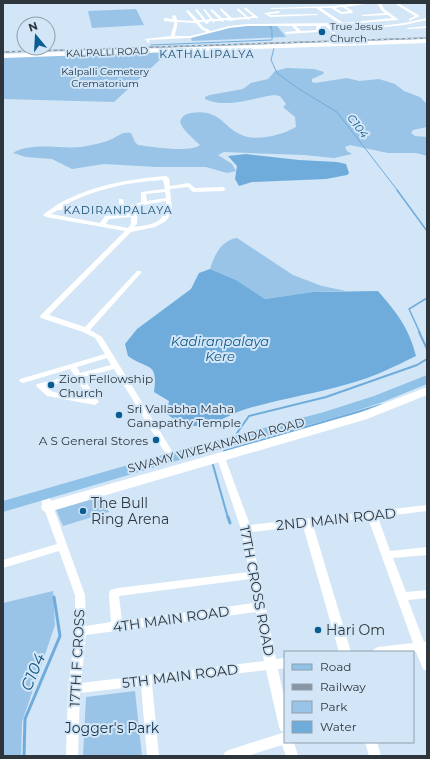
<svg xmlns="http://www.w3.org/2000/svg" width="430" height="759" font-family="Montserrat,sans-serif">
<rect width="100%" height="100%" fill="#d2e6f7"/>
<g fill="#99c4e7">
<polygon points="136,9 144,25 92,28 88,11"/>
<polygon points="260,25 277,26 286,37 192,41 191,38 233,27"/>
<polygon points="163,51 163,57 114,102 3,99 3,57"/>
<path d="M287 68 314 69 324 72 323 74 312 79V82L315 83 347 78 359 81 379 79 395 84 404 91 420 97 427 104V127L413 130 411 133 415 136 427 137V156L416 153H388L350 145 345 147 347 151 352 154 334 158 304 155 224 152 218 155 232 164 236 171 227 173 206 167H156L104 164 72 169 52 159 26 157 13 153C31 142 60 149 81 147 92 145 104 143 114 138 121 134 123 132 131 133L135 142 138 145C152 147 190 153 200 145 192 137 184 132 180 122 182 116 185 114 191 113 223 108 224 132 248 137 261 140 285 134 296 127L295 117 283 107 286 104 280 96 274 95C252 98 227 109 205 99V97L210 95 243 89 251 83 268 79 275 71Z"/>
<path d="M237 238 293 275 322 286 346 291 313 292 265 299 236 280 210 269C214 256 221 240 237 238Z"/>
<polygon points="102,496 109,512 63,526 56,510"/>
<polygon points="53,591 55,625 22,722 21,756 3,756 3,603"/>
<polygon points="135,691 142,756 83,756 86,697"/>
</g>
<g fill="#6facdc">
<polygon points="246,154 299,160 337,162 346,164 349,173 347,175 326,179 252,182 239,186 235,179 237,166 228,156"/>
<path d="M210 269 236 280 265 299 313 292 378 291C397 313 409 328 416 356 394 367 371 378 348 384 314 394 280 399 246 409 231 413 214 426 198 426 184 426 177 422 167 414L169 401 154 392C158 361 149 371 128 356L125 344 137 329 191 289 199 273Z"/>
</g>
<g fill="none" stroke-linecap="round" stroke-linejoin="round">
<g stroke="#6facdc" stroke-width="1">
<polyline points="271,26 272,27 269,27 272,30 272,39"/>
<polyline points="275,44 271,60 277,73 299,89 337,112 398,191"/>
<polyline points="151,45 272,40"/>
</g>
<g stroke="#6facdc" stroke-width="1.5">
<polyline points="397,190 427,231"/>
<polyline points="420,333 409,309 427,298"/>
</g>
<g stroke="#6facdc" stroke-width="2">
<polyline points="419,332 427,349"/>
<polyline points="237,433 249,416 326,397 417,365 427,359"/>
<polyline points="224,451 381,405"/>
<polyline points="213,465 228,518"/>
</g>
<g stroke="#6facdc" stroke-width="3">
<polyline points="228,517 230,523"/>
<polyline points="24,756 25,719 60,636 54,597"/>
</g>
<g fill="#fff" fill-rule="evenodd">
<path d="M361 3H372L346 7 353 11 352 13 341 14 331 8H321L343 23 392 18 388 15 363 16 361 15 385 13 382 11 377 3H381L384 9 399 20 345 24 344 26 341 25 330 26 336 34 334 35 326 26H321L320 31 318 32 286 34 285 32 297 31 292 26H247L229 28 190 38 149 40 150 42 148 43 145 39 171 36C171 31 175 27 174 22L164 21V18L173 19 172 16 174 15 176 16 177 20 194 21 186 11 188 10 198 20H203L195 10 197 9 206 20 210 19 203 9H205L213 19H219L210 10 212 9 222 18H228L220 10 221 8 232 18 245 17 237 10 238 8 248 17 253 16 244 9 245 7 259 18H250L249 20 247 19 234 20 232 21 224 20 223 22 221 21H215L214 23 212 21 208 22 209 23 207 24 204 22H199L203 27 211 31 229 26 247 24 338 23 316 8 272 9 270 8 332 6ZM342 7 349 11 342 12 335 8ZM177 22 196 23 201 29 207 32 190 36H175C175 31 178 27 177 22ZM296 26H317L316 30 301 31Z"/>
<polygon points="394,3 398,3 420,16 409,21 409,19 415,16"/>
<polygon points="423,3 427,3 427,5"/>
<polygon points="279,11 280,13 269,14 271,15 317,14 319,15 270,17 264,13"/>
<polygon points="427,18 427,20 404,25 375,28 373,27 404,23"/>
<polygon points="427,26 427,28 408,29 406,28"/>
<path d="M166 176 169 178 170 186 189 183 195 188 223 187 226 189 223 191 193 192 188 187 170 189 172 210 170 215 166 221 155 227 131 232 49 315 85 327 137 271H141V273L90 330 102 337 172 451 171 453H165L114 369 83 377 99 402 95 405 47 396 36 386 37 384 74 375 70 369 23 383 19 381 20 379 105 354 95 338 83 332 41 318 40 316 125 231 46 217 43 215 44 214C50 210 56 205 62 202 94 185 130 179 166 176ZM163 180 165 189 141 192V202L132 205 124 204 123 199H119V207L132 209 131 213 105 216 100 223 51 214 58 210 103 209V207L101 206H63C94 189 129 182 163 180ZM165 192 166 198 147 201 146 194ZM166 201C167 223 152 225 134 227L137 224 138 206ZM131 217V224L128 228 106 224 109 219ZM107 358 111 365 80 373 77 367ZM76 379 89 398 53 392 46 387Z"/>
<path d="M221 455 224 456 225 458 250 525 427 505V511L378 517 390 551 427 547V555L393 558 406 592 427 590V598L408 600 424 642 427 641V671L423 669 416 652H372L374 649 378 647 413 643 368 518 313 525 351 652H339L303 526 251 532 276 659 285 658V668L278 669 285 701V742H294L298 756H286L282 745 247 756H223L225 752 229 750 285 732 281 731 279 727 266 670 152 684 159 756H147L141 686 80 693 78 756H66L68 689 75 631V595L59 551 3 568V560L57 544 39 495 41 493H47L49 495 85 595 86 626 111 622 109 596 110 590 118 588 249 572 241 529 217 458 218 456ZM250 579 254 603 122 621 119 596ZM256 612 264 661 81 683 86 635Z"/>
<polygon points="365,742 377,742 381,756 369,756"/>
</g>
<g fill="#fff" fill-rule="evenodd">
<polygon points="427,39 427,43 3,58 3,54"/>
<polygon points="427,387 427,395 367,419 48,512 43,511 41,507 43,503 359,413"/>
</g>
<polygon fill="#90c2e7" fill-rule="evenodd" points="427,375 427,384 383,402 334,418 176,461 3,512 3,501 166,454 324,412 374,396"/>
<defs>
<polyline id="rail" points="3,52 427,38"/>
</defs>
<use href="#rail" stroke="#8796a2" stroke-width="1.5"/>
<use href="#rail" stroke="#d2e6f7" stroke-width="1" stroke-dasharray="3" stroke-linecap="butt"/>
</g>
<g fill="#085e90" stroke="#d2e6f7" stroke-width="1.5">
<circle cx="322" cy="32" r="4"/>
<circle cx="51" cy="385" r="4"/>
<circle cx="119" cy="415" r="4"/>
<circle cx="156" cy="440" r="4"/>
<circle cx="83" cy="511" r="4"/>
<circle cx="318" cy="630" r="4"/>
</g>
<g text-anchor="middle" dominant-baseline="central" stroke-width="4" stroke-linejoin="round" paint-order="stroke">
<g font-size="10" fill="#2e363d" stroke="#d2e6f7" text-anchor="start">
<text x="330" y="26">True Jesus<tspan x="330" dy="12">Church</tspan></text>
</g>
<g font-size="10" fill="#2e363d" stroke="#d2e6f7">
<text transform="translate(107 52) rotate(-2)">KALPALLI ROAD</text>
</g>
<g font-size="10" fill="#142f43" stroke="#d2e6f7">
<text x="105" y="71">Kalpalli Cemetery<tspan x="105" dy="12">Crematorium</tspan></text>
</g>
<g font-size="11" letter-spacing="1" fill="#194d70" stroke="#d2e6f7">
<text x="207" y="54">KATHALIPALYA</text>
<text x="118" y="210">KADIRANPALAYA</text>
</g>
<g font-size="11" font-style="italic" fill="#105885" stroke="#d2e6f7">
<text transform="translate(358 126) rotate(53)">C104</text>
</g>
<g font-size="12" fill="#2e363d" stroke="#d2e6f7" text-anchor="start">
<text x="59" y="378">Zion Fellowship<tspan x="59" dy="14">Church</tspan></text>
<text x="127" y="408">Sri Vallabha Maha<tspan x="127" dy="14">Ganapathy Temple</tspan></text>
<text x="148" y="440" text-anchor="end">A S General Stores</text>
</g>
<g font-size="12" fill="#2e363d" stroke="#d2e6f7">
<text transform="translate(216 445) rotate(-15)">SWAMY VIVEKANANDA ROAD</text>
</g>
<g font-size="13" font-style="italic" fill="#105885" stroke="#d2e6f7">
<text x="220" y="341">Kadiranpalaya<tspan x="220" dy="15">Kere</tspan></text>
</g>
<g font-size="14" fill="#2e363d" stroke="#d2e6f7" text-anchor="start">
<text x="91" y="503">The Bull<tspan x="91" dy="16">Ring Arena</tspan></text>
<text x="326" y="630">Hari Om</text>
</g>
<g font-size="14" fill="#2e363d" stroke="#d2e6f7">
<text transform="translate(336 519) rotate(-6)">2ND MAIN ROAD</text>
<text transform="translate(257 591) rotate(79)">17TH CROSS ROAD</text>
<text transform="translate(171 619) rotate(-8)">4TH MAIN ROAD</text>
<text transform="translate(77 658) rotate(-87)">17TH F CROSS</text>
<text transform="translate(180 676) rotate(-7)">5TH MAIN ROAD</text>
</g>
<g font-size="14" fill="#142f43" stroke="#d2e6f7">
<text x="112" y="728">Jogger's Park</text>
</g>
<g font-size="16" font-style="italic" fill="#105885" stroke="#d2e6f7">
<text transform="translate(33 672) rotate(-67)">C104</text>
</g>
</g>
<rect width="430" height="759" fill="none" stroke="#2e363d" stroke-width="8"/>
<rect x="284" y="651" width="130" height="92" fill="#d2e6f7" stroke="#90a0ad"/>
<rect x="292" y="664" width="20" height="6" fill="#90c2e7" stroke="#90a0ad"/>
<text x="320" y="671" font-size="12" fill="#2e363d">Road</text>
<rect x="292" y="684" width="20" height="6" fill="#8796a2" stroke="#90a0ad"/>
<text x="320" y="691" font-size="12" fill="#2e363d">Railway</text>
<rect x="292" y="701" width="20" height="12" fill="#99c4e7" stroke="#90a0ad"/>
<text x="320" y="711" font-size="12" fill="#2e363d">Park</text>
<rect x="292" y="721" width="20" height="12" fill="#6facdc" stroke="#90a0ad"/>
<text x="320" y="731" font-size="12" fill="#2e363d">Water</text>
<g transform="translate(36 36) rotate(342)"><circle r="19" fill="#d2e6f7" stroke="#90a0ad"/>
<path d="M0-3L7 15L0 10L-7 15Z" fill="#085e90"/>
<text y="-6" font-size="11" font-weight="bold" text-anchor="middle" fill="#2e363d">N</text>
</g>
</svg>
